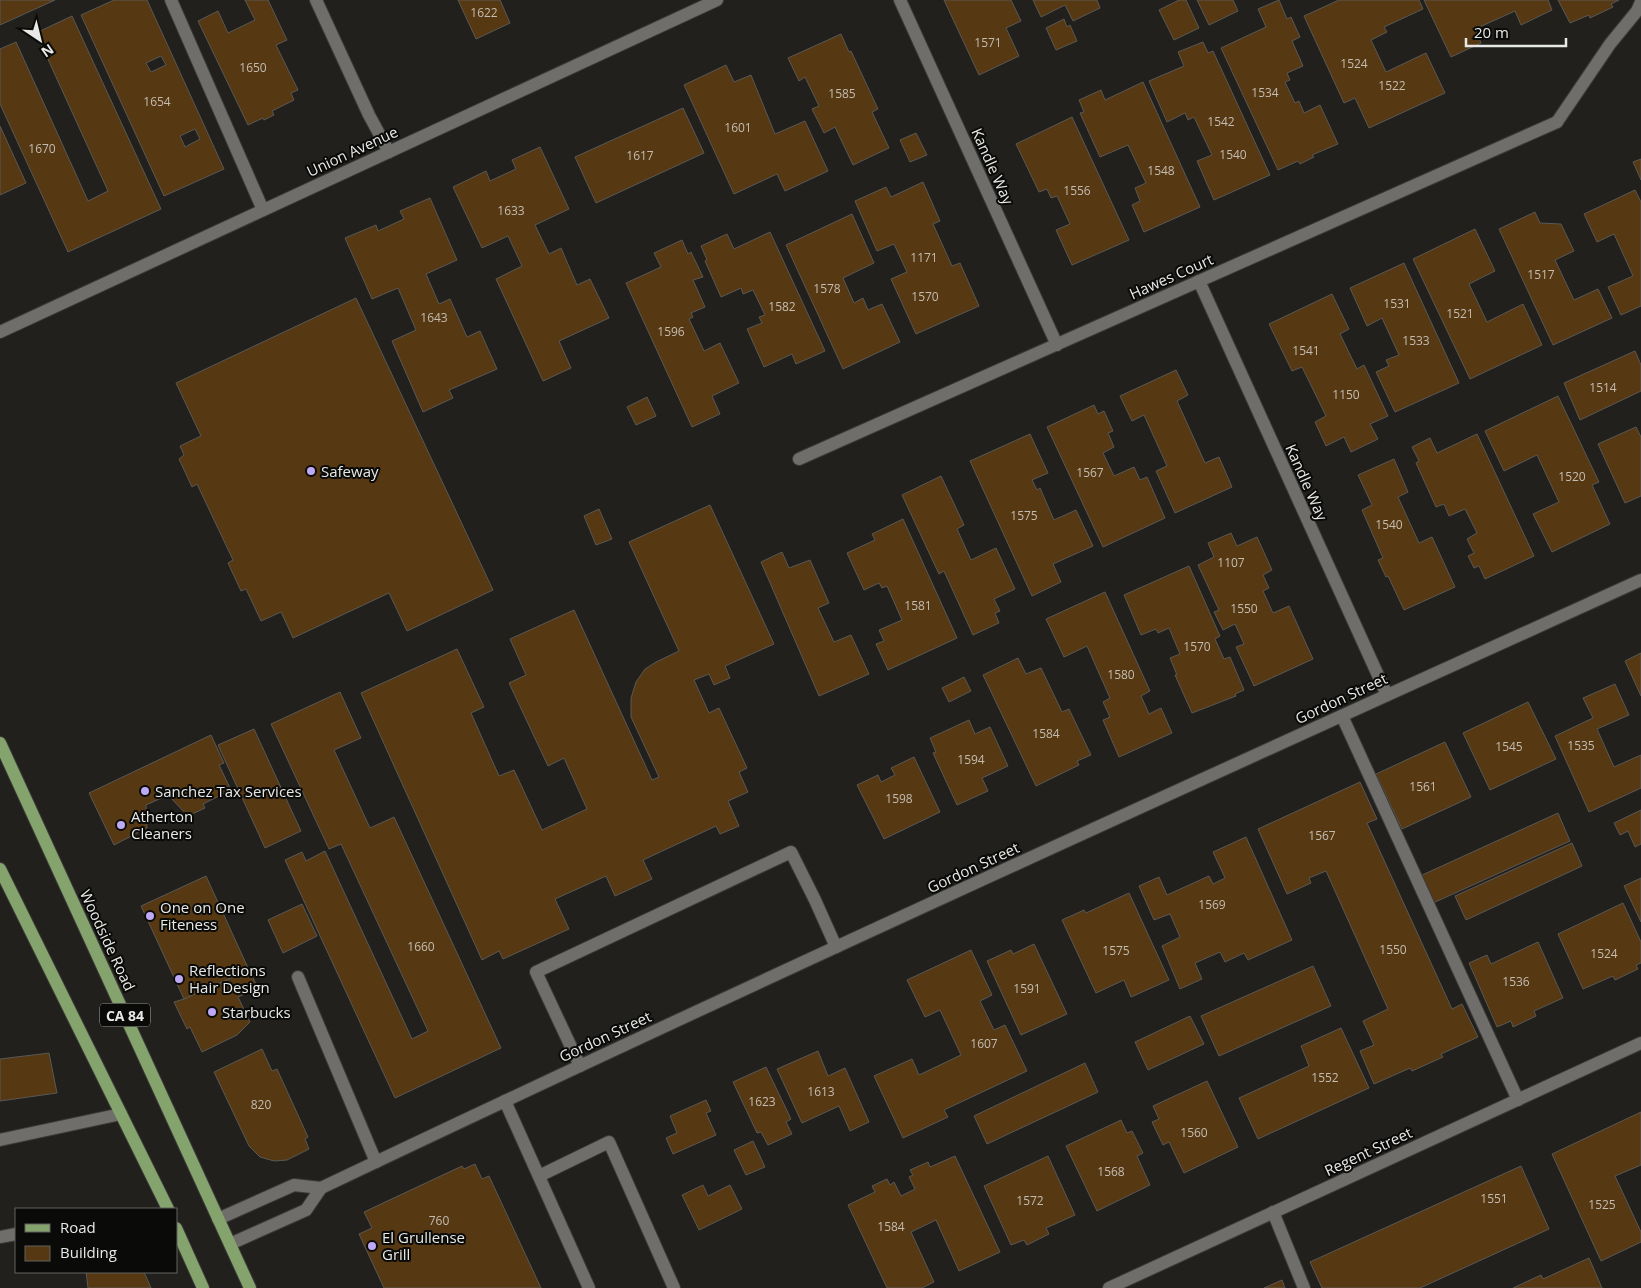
<svg xmlns="http://www.w3.org/2000/svg" width="1641" height="1288" font-family="'Open Sans',sans-serif">
<rect width="100%" height="100%" fill="#21201d"/>
<g fill="#563813" stroke="#5a5855" fill-rule="evenodd">
<polygon points="0,0 55,0 0,25"/>
<path d="M114 0H147L224 169 164 196 81 15ZM161 56 166 65 151 72 146 63ZM195 129 200 139 185 147 180 136Z"/>
<polygon points="245,0 268,0 287,40 276,45 298,90 291,93 294,100 272,111 274,115 264,120 263,118 248,125 198,21 218,11 228,33 255,20"/>
<polygon points="458,0 500,0 510,23 476,39"/>
<polygon points="944,0 1011,0 1021,21 1006,28 1019,56 979,75"/>
<polygon points="1033,0 1097,0 1100,8 1073,21 1065,5 1041,17"/>
<polygon points="1179,0 1186,0 1199,28 1174,40 1159,10"/>
<polygon points="1197,0 1233,0 1238,11 1209,25"/>
<polygon points="1279,0 1287,19 1291,17 1300,37 1292,41 1303,66 1287,73 1290,80 1285,82 1295,103 1299,101 1304,113 1320,105 1338,144 1312,155 1314,157 1300,164 1298,161 1278,170 1221,48 1266,27 1258,9"/>
<polygon points="1339,0 1419,0 1423,9 1384,27 1387,32 1371,40 1386,72 1426,53 1445,93 1369,128 1355,98 1344,103 1304,16"/>
<polygon points="1424,0 1548,0 1552,10 1521,25 1515,11 1475,29 1481,43 1451,57"/>
<polygon points="1558,0 1619,0 1611,4 1613,7 1590,18 1589,15 1570,23"/>
<polygon points="72,16 161,209 68,252 0,104 0,49 16,42 88,201 108,191 36,33"/>
<polygon points="1064,19 1067,27 1070,25 1077,41 1056,50 1046,28"/>
<polygon points="841,34 849,52 851,51 878,109 872,112 889,148 853,165 835,127 824,133 812,109 819,106 805,77 799,81 788,58"/>
<polygon points="1203,42 1208,53 1213,51 1270,175 1214,200 1197,161 1212,155 1194,117 1188,120 1185,113 1167,122 1149,81 1184,66 1178,52"/>
<polygon points="726,65 734,82 751,75 775,134 805,121 828,171 785,191 777,174 734,194 684,85"/>
<polygon points="1143,82 1200,207 1144,232 1132,205 1140,201 1135,188 1146,183 1128,145 1100,157 1080,113 1084,112 1079,100 1101,90 1105,100"/>
<polygon points="683,108 704,153 596,203 575,157"/>
<polygon points="1072,117 1129,240 1072,265 1056,230 1070,224 1057,196 1051,198 1047,189 1039,192 1016,144"/>
<polygon points="0,126 26,183 0,195"/>
<polygon points="916,133 927,155 910,162 900,140"/>
<polygon points="540,147 569,209 535,225 549,254 561,248 577,285 590,279 609,318 559,341 571,368 543,381 496,279 522,266 508,236 482,248 453,187 486,171 490,181 516,169 512,160"/>
<polygon points="1641,159 1641,180 1633,162"/>
<polygon points="923,182 940,221 933,224 952,266 960,263 979,306 916,334 891,279 907,272 894,244 877,251 855,201 886,187 891,197"/>
<polygon points="1635,190 1641,202 1641,306 1621,315 1608,287 1633,276 1614,234 1597,242 1584,214"/>
<polygon points="430,198 457,260 426,274 439,304 450,299 467,337 480,331 497,369 449,390 453,398 423,412 392,341 416,330 398,288 372,299 345,238 376,225 378,231 404,219 400,211"/>
<polygon points="1535,212 1540,223 1561,224 1574,251 1555,260 1574,300 1598,289 1612,318 1553,345 1499,229"/>
<polygon points="852,214 874,263 843,278 854,303 863,298 868,310 882,304 900,342 843,369 786,245"/>
<polygon points="1475,229 1495,271 1469,284 1487,322 1523,304 1542,345 1470,379 1413,259"/>
<polygon points="770,232 825,351 796,364 792,354 764,367 747,329 762,323 759,317 765,315 753,290 743,294 741,288 721,297 705,261 707,260 701,246 727,234 734,249"/>
<polygon points="682,240 688,254 691,252 703,277 693,280 705,307 691,313 693,317 689,319 704,351 720,343 739,383 712,396 720,414 692,427 626,283 661,267 654,253"/>
<polygon points="1404,263 1459,383 1395,412 1376,372 1389,366 1386,360 1399,355 1382,318 1367,326 1350,288"/>
<polygon points="1332,294 1349,329 1340,334 1357,369 1364,365 1388,416 1370,424 1378,439 1351,452 1344,437 1326,446 1315,422 1326,416 1302,367 1292,371 1269,324"/>
<polygon points="356,298 493,590 407,631 389,593 293,638 281,612 261,621 246,589 241,591 228,563 233,560 197,484 192,487 179,459 184,455 180,446 201,436 176,383"/>
<polygon points="1635,351 1641,365 1641,391 1580,420 1564,383"/>
<polygon points="1176,370 1188,395 1177,401 1205,463 1219,457 1232,487 1175,513 1156,471 1167,466 1144,415 1132,421 1120,396"/>
<polygon points="1558,396 1599,482 1592,485 1610,524 1552,552 1533,514 1559,502 1537,455 1504,471 1485,431"/>
<polygon points="647,397 656,416 636,425 627,407"/>
<polygon points="1094,405 1098,414 1104,411 1113,431 1108,433 1114,447 1103,453 1114,476 1134,467 1140,480 1147,477 1165,518 1103,547 1047,427"/>
<polygon points="1636,427 1641,437 1641,496 1625,503 1598,444"/>
<polygon points="1030,434 1048,473 1032,480 1037,490 1040,488 1054,520 1076,510 1093,546 1053,564 1061,582 1032,596 970,461"/>
<polygon points="1477,434 1534,556 1485,579 1479,566 1474,568 1468,556 1474,553 1467,539 1477,533 1465,509 1449,516 1444,504 1436,507 1416,463 1419,461 1412,447 1430,438 1437,453"/>
<polygon points="1394,459 1408,492 1398,497 1419,543 1432,537 1455,587 1404,610 1388,576 1386,577 1378,560 1383,558 1362,510 1372,505 1358,475"/>
<polygon points="941,476 964,525 957,529 971,560 996,548 1015,589 994,599 1000,611 995,613 999,623 973,635 944,571 939,574 902,495"/>
<polygon points="710,505 774,644 725,666 730,678 714,685 709,674 694,680 709,713 719,708 747,768 739,772 748,792 728,801 739,826 720,834 716,826 643,860 652,879 615,896 606,876 555,899 569,929 503,959 499,951 482,960 361,693 457,649 484,707 471,713 499,776 514,770 542,830 587,809 564,758 548,766 509,683 526,675 510,639 574,610 652,780 659,777 631,717 631,698 636,682 645,669 656,662 679,651 629,542"/>
<polygon points="599,509 612,539 596,545 584,516"/>
<polygon points="903,519 957,638 888,670 876,644 884,641 879,630 902,620 887,586 882,588 879,583 864,590 847,553 875,540 872,534"/>
<polygon points="1231,533 1237,546 1257,537 1272,570 1263,575 1269,588 1263,591 1273,613 1289,606 1313,659 1254,686 1236,647 1244,644 1235,624 1223,630 1214,612 1219,610 1198,565 1214,557 1208,543"/>
<polygon points="782,552 789,568 810,560 829,603 818,608 834,642 851,635 869,674 819,696 761,562"/>
<polygon points="1189,566 1220,636 1215,639 1224,659 1230,657 1244,690 1235,694 1236,696 1192,713 1175,675 1177,675 1170,658 1180,654 1169,628 1158,633 1156,629 1141,635 1124,595"/>
<polygon points="1105,592 1150,691 1141,696 1149,714 1161,708 1172,733 1119,757 1103,720 1110,717 1103,702 1110,698 1087,646 1064,657 1046,619"/>
<polygon points="1641,653 1641,696 1625,661"/>
<polygon points="1018,658 1026,674 1041,668 1062,712 1069,709 1091,755 1077,761 1079,765 1036,786 983,675"/>
<polygon points="964,677 971,691 949,702 942,688"/>
<polygon points="1615,684 1629,715 1597,729 1614,767 1641,755 1641,788 1589,812 1555,736 1593,718 1583,698"/>
<polygon points="340,692 361,738 334,750 370,828 394,817 501,1048 395,1098 285,860 302,852 306,861 325,851 412,1039 428,1031 341,844 329,849 271,724"/>
<polygon points="1528,702 1556,759 1490,790 1463,733"/>
<polygon points="969,720 975,734 990,727 1008,766 982,778 988,791 957,805 933,753 936,752 930,738"/>
<polygon points="254,729 301,831 265,848 218,745"/>
<polygon points="211,735 224,763 219,765 231,790 203,804 205,808 188,816 168,795 146,805 147,828 114,845 89,793"/>
<polygon points="1445,742 1471,797 1402,829 1376,774"/>
<polygon points="914,757 940,812 884,839 857,785 878,775 881,782 895,775 891,768"/>
<polygon points="1360,782 1377,819 1367,823 1452,1009 1462,1004 1478,1037 1441,1054 1443,1057 1412,1071 1410,1068 1374,1084 1360,1051 1374,1045 1363,1021 1388,1009 1326,871 1309,878 1311,883 1287,894 1258,829"/>
<polygon points="1641,810 1641,844 1635,847 1628,831 1620,835 1614,823"/>
<polygon points="1558,813 1570,841 1433,903 1420,876"/>
<polygon points="1246,837 1292,940 1248,960 1244,953 1225,962 1220,952 1195,963 1202,979 1180,989 1162,946 1180,937 1170,914 1154,920 1139,886 1159,877 1167,895 1209,876 1213,884 1225,878 1213,852"/>
<polygon points="1572,843 1582,866 1466,920 1455,896"/>
<polygon points="206,876 249,970 184,999 141,906"/>
<polygon points="1641,878 1641,922 1624,886"/>
<polygon points="1129,893 1169,980 1131,997 1124,980 1096,993 1062,920 1084,910 1086,913"/>
<polygon points="1623,903 1641,942 1641,963 1636,965 1638,969 1615,980 1613,976 1583,989 1558,934"/>
<polygon points="302,904 317,936 283,953 268,920"/>
<polygon points="1538,942 1563,998 1534,1011 1536,1016 1513,1027 1511,1021 1497,1027 1469,963 1487,955 1491,964"/>
<polygon points="1034,944 1067,1014 1021,1035 987,961 1011,950 1013,954"/>
<polygon points="971,950 992,995 980,1001 994,1030 1005,1025 1027,1071 944,1110 948,1117 903,1138 874,1076 912,1059 919,1075 961,1055 940,1010 925,1017 907,980"/>
<polygon points="1313,966 1331,1006 1219,1056 1201,1016"/>
<polygon points="249,970 258,988 238,997 250,1022 237,1035 202,1052 190,1027 187,1029 174,1002 184,999"/>
<polygon points="1190,1016 1204,1044 1148,1070 1135,1042"/>
<polygon points="1341,1028 1369,1088 1258,1139 1239,1098 1309,1066 1301,1046"/>
<polygon points="262,1049 272,1071 277,1069 308,1137 305,1139 309,1149 287,1160 274,1161 260,1157 249,1146 214,1072"/>
<polygon points="818,1051 828,1076 845,1068 869,1122 850,1131 839,1106 802,1123 777,1069"/>
<polygon points="49,1053 57,1093 0,1101 0,1059"/>
<polygon points="1085,1063 1098,1092 987,1144 974,1116"/>
<polygon points="766,1067 791,1119 786,1122 792,1134 768,1145 761,1132 757,1133 733,1082"/>
<polygon points="1207,1081 1238,1147 1184,1173 1169,1142 1163,1145 1152,1122 1159,1119 1153,1106"/>
<polygon points="706,1100 711,1111 706,1113 716,1135 673,1154 666,1138 677,1133 670,1116"/>
<polygon points="1641,1112 1641,1165 1615,1176 1641,1232 1641,1242 1601,1261 1552,1154"/>
<polygon points="1121,1120 1127,1133 1132,1131 1143,1153 1137,1156 1150,1185 1097,1211 1066,1146"/>
<polygon points="753,1141 765,1167 746,1175 734,1150"/>
<polygon points="955,1156 1000,1252 959,1271 936,1220 911,1232 934,1282 922,1288 887,1288 848,1205 875,1192 872,1186 887,1179 890,1185 894,1182 901,1196 915,1189 909,1177 913,1175 910,1170 928,1162 930,1167"/>
<polygon points="1048,1156 1075,1215 1046,1228 1049,1234 1027,1245 1024,1240 1011,1245 984,1186"/>
<polygon points="475,1164 482,1179 489,1176 541,1288 384,1288 359,1234 372,1228 364,1212 462,1166 464,1169"/>
<polygon points="1521,1166 1549,1229 1420,1288 1322,1288 1310,1262"/>
<polygon points="703,1185 708,1196 730,1185 742,1209 699,1230 682,1195"/>
<polygon points="1589,1258 1602,1288 1513,1288 1541,1275 1543,1279"/>
<polygon points="86,1272 144,1272 151,1288 88,1288"/>
<polygon points="1282,1280 1285,1288 1264,1288"/>
</g>
<g fill="none" stroke-linecap="round" stroke-linejoin="round">
<defs>
<g id="service">
<polyline points="171,0 263,210"/>
<polyline points="316,0 369,115 389,152"/>
<polyline points="1557,122 1610,44 1637,11 1641,2"/>
<polyline points="1342,716 1518,1100"/>
<polyline points="298,977 376,1162"/>
<polyline points="580,1066 536,972 791,852 815,900 836,947"/>
<polyline points="505,1101 589,1288"/>
<polyline points="0,1140 121,1114"/>
<polyline points="539,1176 609,1142 674,1288"/>
<polyline points="1273,1212 1304,1288"/>
<polyline points="0,1237 16,1234"/>
</g>
<g id="minor">
<polyline points="900,0 1057,345"/>
<polyline points="1199,281 1387,695"/>
<polyline points="0,332 717,0"/>
<polyline points="799,459 1557,122"/>
<polyline points="218,1219 294,1185 321,1188"/>
<path d="M230 1244 306 1210 321 1188C758 980 1200 780 1641 580"/>
<polyline points="1109,1288 1641,1043"/>
</g>
<g id="primary">
<polyline points="0,743 250,1288"/>
<polyline points="0,869 168,1209"/>
<polyline points="176,1228 203,1288"/>
</g>
</defs>
<use href="#service" stroke="#3b3b39" stroke-width="14"/>
<use href="#minor" stroke="#3b3b39" stroke-width="14"/>
<use href="#primary" stroke="#3b3b39" stroke-width="14"/>
<use href="#service" stroke="#6f6e6b" stroke-width="12"/>
<use href="#minor" stroke="#6f6e6b" stroke-width="12"/>
<use href="#primary" stroke="#85a36d" stroke-width="12"/>
</g>
<g fill="#bea9f5" stroke="#0a0a09" stroke-width="2">
<circle cx="311" cy="471" r="5"/>
<circle cx="145" cy="791" r="5"/>
<circle cx="121" cy="825" r="5"/>
<circle cx="150" cy="916" r="5"/>
<circle cx="179" cy="979" r="5"/>
<circle cx="212" cy="1012" r="5"/>
<circle cx="372" cy="1246" r="5"/>
</g>
<g text-anchor="middle" dominant-baseline="central" stroke-width="4" stroke-linejoin="round" paint-order="stroke">
<g font-size="12" fill="#c4bcb1">
<text x="484" y="12">1622</text>
<text x="988" y="42">1571</text>
<text x="1354" y="63">1524</text>
<text x="253" y="67">1650</text>
<text x="1392" y="85">1522</text>
<text x="1265" y="92">1534</text>
<text x="842" y="93">1585</text>
<text x="157" y="101">1654</text>
<text x="1221" y="121">1542</text>
<text x="738" y="127">1601</text>
<text x="42" y="148">1670</text>
<text x="1233" y="154">1540</text>
<text x="640" y="155">1617</text>
<text x="1161" y="170">1548</text>
<text x="1077" y="190">1556</text>
<text x="511" y="210">1633</text>
<text x="924" y="257">1171</text>
<text x="1541" y="274">1517</text>
<text x="827" y="288">1578</text>
<text x="925" y="296">1570</text>
<text x="1397" y="303">1531</text>
<text x="782" y="306">1582</text>
<text x="1460" y="313">1521</text>
<text x="434" y="317">1643</text>
<text x="671" y="331">1596</text>
<text x="1416" y="340">1533</text>
<text x="1306" y="350">1541</text>
<text x="1603" y="387">1514</text>
<text x="1346" y="394">1150</text>
<text x="1090" y="472">1567</text>
<text x="1572" y="476">1520</text>
<text x="1024" y="515">1575</text>
<text x="1389" y="524">1540</text>
<text x="1231" y="562">1107</text>
<text x="918" y="605">1581</text>
<text x="1244" y="608">1550</text>
<text x="1197" y="646">1570</text>
<text x="1121" y="674">1580</text>
<text x="1046" y="733">1584</text>
<text x="1581" y="745">1535</text>
<text x="1509" y="746">1545</text>
<text x="971" y="759">1594</text>
<text x="1423" y="786">1561</text>
<text x="899" y="798">1598</text>
<text x="1322" y="835">1567</text>
<text x="1212" y="904">1569</text>
<text x="421" y="946">1660</text>
<text x="1393" y="949">1550</text>
<text x="1116" y="950">1575</text>
<text x="1604" y="953">1524</text>
<text x="1516" y="981">1536</text>
<text x="1027" y="988">1591</text>
<text x="984" y="1043">1607</text>
<text x="1325" y="1077">1552</text>
<text x="821" y="1091">1613</text>
<text x="762" y="1101">1623</text>
<text x="261" y="1104">820</text>
<text x="1194" y="1132">1560</text>
<text x="1111" y="1171">1568</text>
<text x="1494" y="1198">1551</text>
<text x="1030" y="1200">1572</text>
<text x="1602" y="1204">1525</text>
<text x="439" y="1220">760</text>
<text x="891" y="1226">1584</text>
</g>
<rect fill="#0a0a09" stroke="#a5a5a4" stroke-width="1" x="100" y="1003.5" width="50" height="23" rx="4"/>
<g font-size="14" font-weight="bold" fill="#e8e8e6">
<text x="125" y="1015">CA 84</text>
</g>
<g font-size="15" fill="#e8e8e6" stroke="#0a0a09">
<text transform="translate(352 151) rotate(-25)">Union Avenue</text>
<text transform="translate(993 166) rotate(66)">Kandle Way</text>
<text transform="translate(1171 276) rotate(-24)">Hawes Court</text>
<text transform="translate(1307 482) rotate(66)">Kandle Way</text>
<text transform="translate(1341 698) rotate(-25)">Gordon Street</text>
<text transform="translate(973 867) rotate(-25)">Gordon Street</text>
<text transform="translate(108 940) rotate(65)">Woodside Road</text>
<text transform="translate(605 1036) rotate(-25)">Gordon Street</text>
<text transform="translate(1368 1151) rotate(-25)">Regent Street</text>
</g>
<g font-size="15" fill="#e8e8e6" stroke="#0a0a09" text-anchor="start">
<text x="321" y="471">Safeway</text>
<text x="155" y="791">Sanchez Tax Services</text>
<text x="131" y="816">Atherton<tspan x="131" dy="17">Cleaners</tspan></text>
<text x="160" y="907">One on One<tspan x="160" dy="17">Fiteness</tspan></text>
<text x="189" y="970">Reflections<tspan x="189" dy="17">Hair Design</tspan></text>
<text x="222" y="1012">Starbucks</text>
<text x="382" y="1237">El Grullense<tspan x="382" dy="17">Grill</tspan></text>
</g>
</g>
<rect x="15" y="1208" width="162" height="65" fill="#0a0a09" stroke="#636361"/>
<rect x="25" y="1224" width="25" height="8" fill="#85a36d" stroke="#636361"/>
<text x="60" y="1233" font-size="15" fill="#e8e8e6">Road</text>
<rect x="25" y="1246" width="25" height="15" fill="#563813" stroke="#636361"/>
<text x="60" y="1258" font-size="15" fill="#e8e8e6">Building</text>
<g transform="translate(40 40) rotate(145)" stroke="#0a0a09" stroke-width="4" paint-order="stroke">
<path d="M0-4L9 19L0 12L-9 19Z" fill="#e8e8e6"/>
<text y="-8" font-size="14" font-weight="bold" text-anchor="middle" fill="#e8e8e6">N</text>
</g>
<path d="M1466 38v8h100v-8" fill="none" stroke="#e8e8e6" stroke-width="2.5"/>
<text x="1474" y="38" font-size="15" fill="#e8e8e6" stroke="#0a0a09" stroke-width="4" paint-order="stroke">20 m</text>
</svg>
